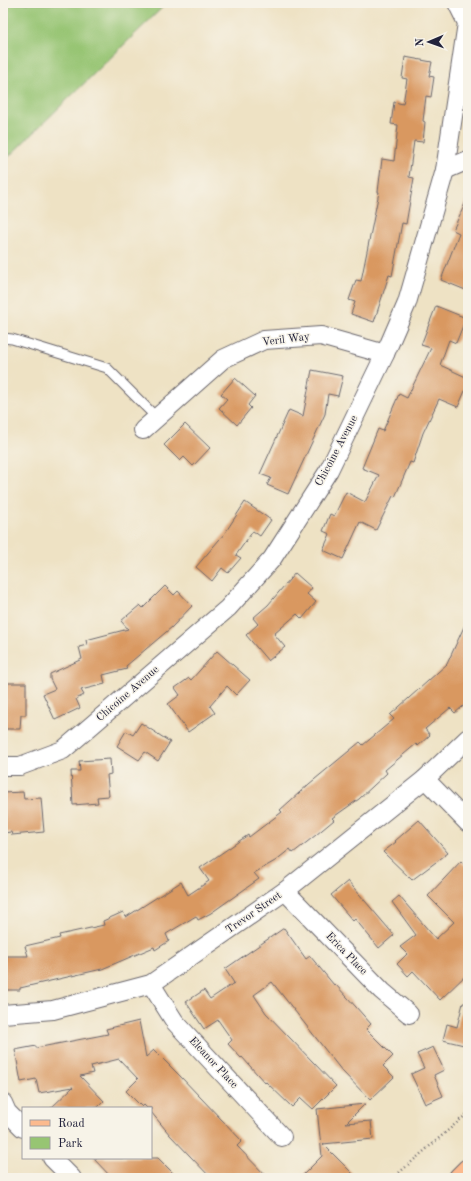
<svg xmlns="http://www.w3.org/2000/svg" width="471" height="1181" font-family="'Old Standard TT',serif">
<rect width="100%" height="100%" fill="#f7f3e8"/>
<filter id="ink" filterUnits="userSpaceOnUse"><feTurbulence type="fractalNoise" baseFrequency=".025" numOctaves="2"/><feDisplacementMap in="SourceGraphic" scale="8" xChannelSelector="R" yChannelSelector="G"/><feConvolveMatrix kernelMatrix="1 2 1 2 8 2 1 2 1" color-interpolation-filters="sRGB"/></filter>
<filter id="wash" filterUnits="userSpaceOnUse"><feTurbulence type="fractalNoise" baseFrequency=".012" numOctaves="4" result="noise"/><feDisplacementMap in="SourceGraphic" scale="16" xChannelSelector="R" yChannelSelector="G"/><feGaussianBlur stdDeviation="0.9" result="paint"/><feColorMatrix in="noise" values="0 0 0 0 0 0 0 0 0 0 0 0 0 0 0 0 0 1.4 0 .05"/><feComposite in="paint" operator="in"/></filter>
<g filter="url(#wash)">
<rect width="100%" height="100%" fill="#eee2c4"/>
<polygon fill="#97c573" stroke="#5c7457" points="3,3 167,3 3,162"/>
<g id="blocks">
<g fill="#d99861">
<polygon points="405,57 432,62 429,76 434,77 431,97 426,96 423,121 425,122 423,142 414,141 409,177 414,178 406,224 402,223 392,276 389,275 374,322 351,314 355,302 349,300 356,280 361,281 379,192 378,192 382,159 394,161 398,125 391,124 394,102 403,104 407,79 402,78"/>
<polygon points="468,197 468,291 441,280 459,233 453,230"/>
<polygon points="436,306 466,318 456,343 449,340 440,365 468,378 468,384 458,407 439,399 423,433 413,463 410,462 395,497 393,496 376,530 360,522 343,559 323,550 330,534 323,531 330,514 334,516 346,492 365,502 379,475 362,468 378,429 383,431 399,394 407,398 431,348 421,345"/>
<polygon points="312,370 343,376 338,396 328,394 325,414 288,494 267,485 271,478 260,474 289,410 303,416"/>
<polygon points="235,378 255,396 248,405 251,408 237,425 219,408 227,399 221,394"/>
<polygon points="185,424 210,448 193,466 184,457 180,461 164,445"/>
<polygon points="245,502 271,520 260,536 253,531 236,555 241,558 228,573 222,568 212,581 196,567 225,533"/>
<polygon points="295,573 312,588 307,594 316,602 302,619 297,614 274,634 285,647 268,661 246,635 258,624 253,618 268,605"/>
<polygon points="165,586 174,595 178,591 192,606 172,627 126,666 127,669 103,675 105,684 81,690 84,695 76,699 80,708 55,720 43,694 55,689 50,679 50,674 82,659 79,647 87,645 86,640 128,629 121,621 140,605 143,608"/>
<polygon points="468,618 468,702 455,713 450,708 425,729 430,735 418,746 416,744 385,770 387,773 359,799 332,818 334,820 316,835 293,853 290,849 275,861 254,873 259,879 211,913 198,920 196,916 166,934 169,941 155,950 154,947 102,969 20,988 20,990 3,990 3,956 28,956 25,946 60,938 59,935 104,925 103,921 123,912 126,917 181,882 188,895 209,881 200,868 248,835 249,837 282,812 280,810 309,784 360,742 363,745 394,719 390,715 447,664"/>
<polygon points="217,651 250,680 236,695 227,686 210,706 215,713 188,732 168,704 180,695 175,688 189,678 191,680"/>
<polygon points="3,683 26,683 26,715 21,715 20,729 3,729"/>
<polygon points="141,723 170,742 158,761 145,752 139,760 117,746 126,731 133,735"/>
<polygon points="110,759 111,774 107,775 109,796 97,797 98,803 73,805 71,771 80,771 79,761"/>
<polygon points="23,792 24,799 41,798 44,832 12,835 11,832 3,833 3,793"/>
<polygon points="419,820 448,853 412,880 383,852 396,842 395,841"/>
<polygon points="461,861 468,868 468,973 440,1000 413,971 408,976 397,964 407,954 400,947 416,935 392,902 399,896 436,939 454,922 428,896"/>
<polygon points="348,881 394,935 379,948 355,919 353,921 331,895"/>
<polygon points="284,928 306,959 310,956 334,985 335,984 348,998 371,1024 366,1029 393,1056 383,1066 394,1077 370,1100 342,1071 272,982 254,995 266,1013 336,1086 313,1109 301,1098 292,1107 266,1082 265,1083 242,1057 241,1058 228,1044 232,1040 218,1020 204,1029 186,1002 204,990 210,999 234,983 225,969"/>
<polygon points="463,1003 468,1003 468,1046 443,1040 447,1024 457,1027"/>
<polygon points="139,1021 146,1057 154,1050 180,1076 242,1141 237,1146 268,1178 211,1178 170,1135 151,1112 151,1108 147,1108 144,1105 142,1107 126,1091 138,1079 119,1059 91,1066 93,1073 80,1076 104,1101 97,1108 51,1108 73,1087 39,1093 36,1079 21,1082 15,1050 36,1046 36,1048 108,1034 106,1029"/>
<polygon points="433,1047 444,1070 434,1075 443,1096 425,1104 411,1074 424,1068 417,1054"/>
<polygon points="365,1104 346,1123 371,1121 373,1139 323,1144 357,1178 300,1178 322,1156 317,1109"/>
<polygon points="93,1158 158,1158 178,1178 112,1178"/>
</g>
</g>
</g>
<g filter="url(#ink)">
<use href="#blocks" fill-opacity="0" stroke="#69656b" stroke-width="1"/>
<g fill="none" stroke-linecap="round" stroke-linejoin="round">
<defs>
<polyline id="lane" points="3,338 12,339 107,368 157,418"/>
<g id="street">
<polyline points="445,170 468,160"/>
<polyline points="143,430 223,359 264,340 321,336 385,354"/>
<polyline points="3,766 20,766 63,750 228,608 272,559 329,470 385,354 407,303 445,170 467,23 457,3"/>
<polyline points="425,779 468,823"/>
<polyline points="285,891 382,991 409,1014"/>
<polyline points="151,984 175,1022 282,1137"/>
<polyline points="3,1014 53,1010 151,984 285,891 425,779 468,738"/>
<polyline points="3,1103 7,1112 23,1128"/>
<polyline points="52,1158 72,1178"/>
</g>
<polyline id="primary" points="460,1178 468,1170"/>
</defs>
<use href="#lane" stroke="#69656b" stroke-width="11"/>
<use href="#street" stroke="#69656b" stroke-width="20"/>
<use href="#primary" stroke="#69656b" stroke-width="24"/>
<polyline stroke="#69656b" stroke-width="2.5" stroke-dasharray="1 3" stroke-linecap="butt" points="393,1178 468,1113"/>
<use href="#lane" stroke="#fff" stroke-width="9"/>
<use href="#street" stroke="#fff" stroke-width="18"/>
<use href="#primary" stroke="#fcba8e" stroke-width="22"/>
</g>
</g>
<g text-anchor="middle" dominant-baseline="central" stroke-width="3" stroke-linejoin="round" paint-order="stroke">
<g font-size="11" fill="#22223b" stroke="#f7f3e8">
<text transform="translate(286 340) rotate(-7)">Veril Way</text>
<text transform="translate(337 451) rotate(-62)">Chicoine Avenue</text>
<text transform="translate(128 694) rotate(-41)">Chicoine Avenue</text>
<text transform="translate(254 913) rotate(-35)">Trevor Street</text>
<text transform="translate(346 954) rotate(46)">Erica Place</text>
<text transform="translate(213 1063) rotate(47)">Eleanor Place</text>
</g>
</g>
<rect width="471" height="1181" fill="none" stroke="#f7f3e8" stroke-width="16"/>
<rect x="22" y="1107" width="130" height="52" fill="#f7f3e8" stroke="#a29fa3"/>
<rect x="30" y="1120" width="20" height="6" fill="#fcba8e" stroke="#a29fa3"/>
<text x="58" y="1127" font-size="12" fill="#22223b">Road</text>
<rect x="30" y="1137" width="20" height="12" fill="#97c573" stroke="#a29fa3"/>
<text x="58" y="1147" font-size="12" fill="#22223b">Park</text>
<g transform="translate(429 42) rotate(268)" stroke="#f7f3e8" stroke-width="3" paint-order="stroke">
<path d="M0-3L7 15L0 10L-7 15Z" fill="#22223b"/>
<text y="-6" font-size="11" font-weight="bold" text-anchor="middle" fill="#22223b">N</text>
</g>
</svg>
